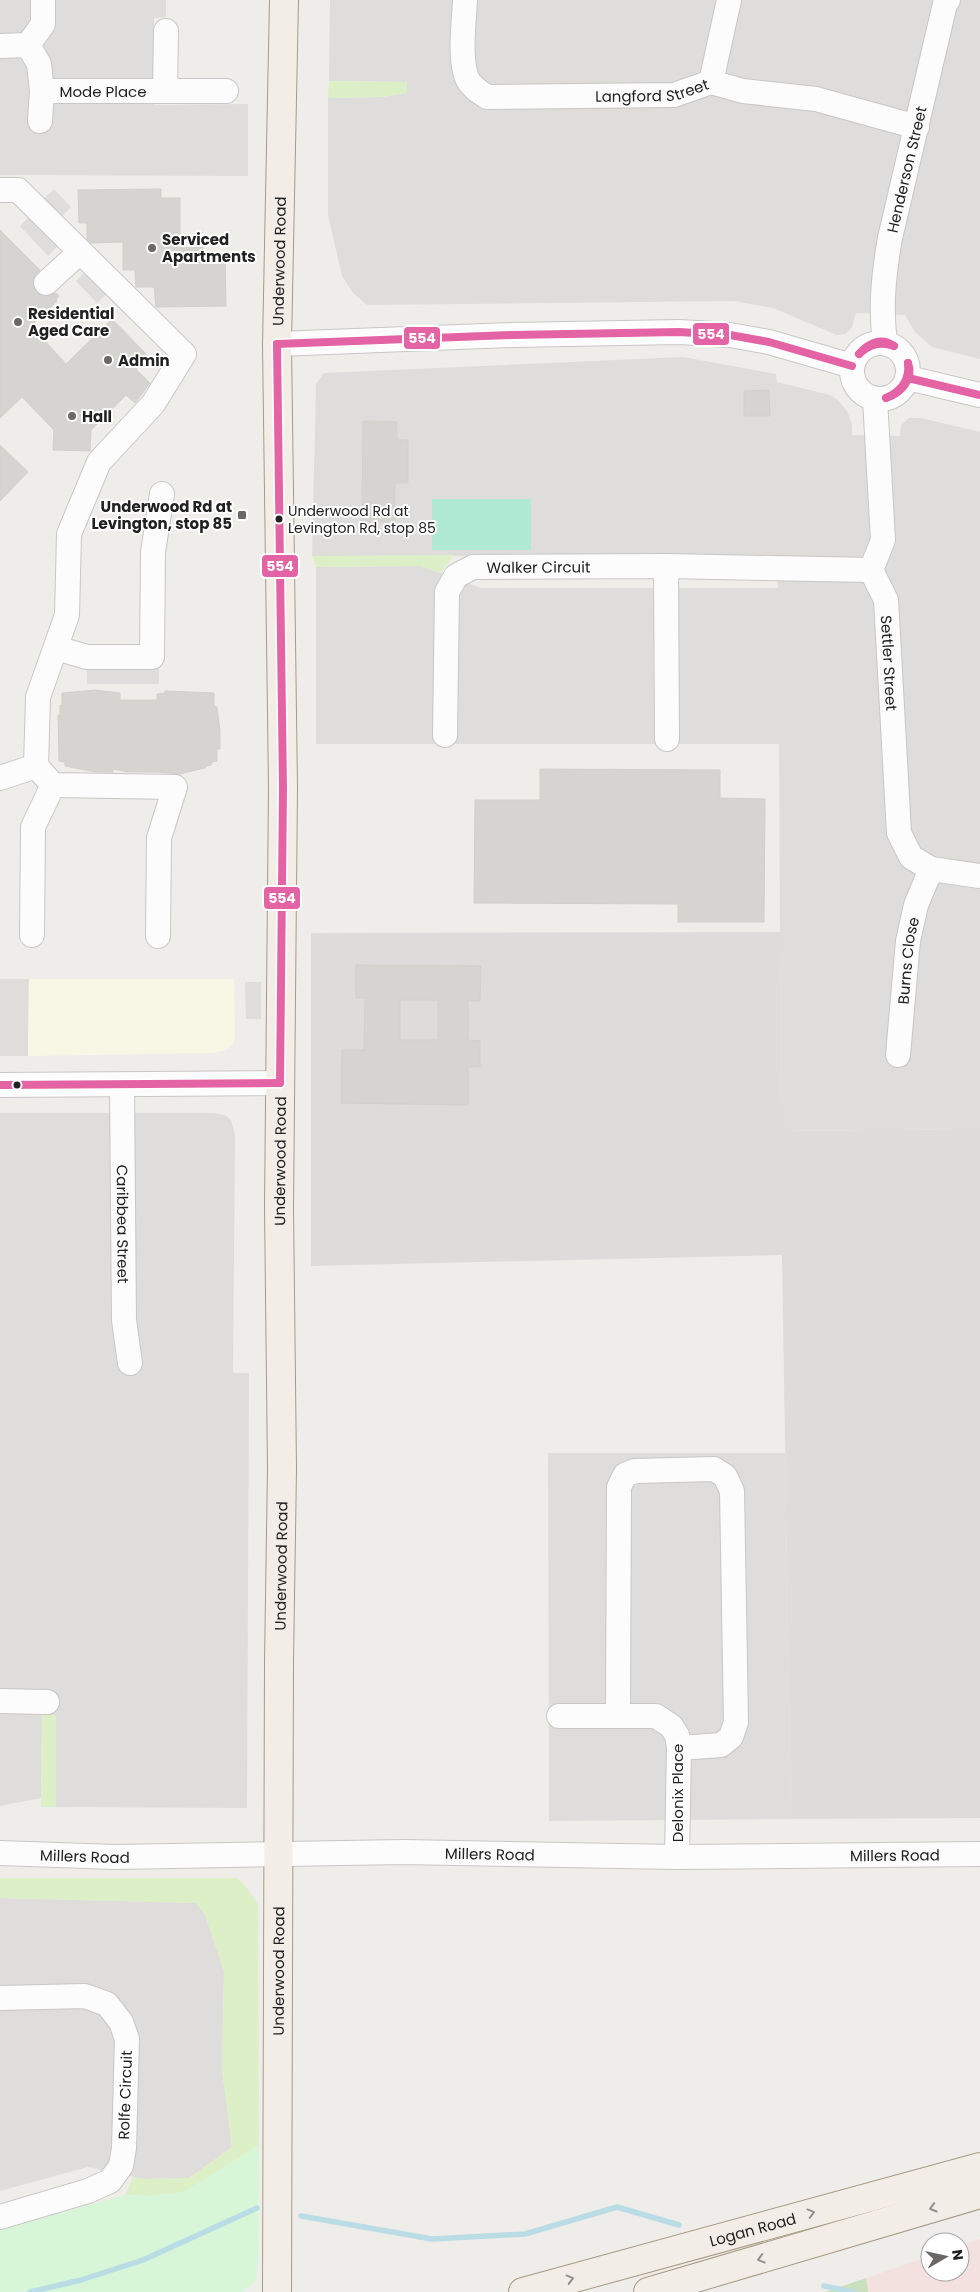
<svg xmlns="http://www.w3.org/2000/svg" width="980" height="2292" font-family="Poppins,sans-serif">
<rect width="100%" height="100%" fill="#efedea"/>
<g fill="#dedddb">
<polygon points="0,0 166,0 166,17 154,18 155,105 248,104 248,176 0,175"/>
<polygon points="330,0 980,0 980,359 932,347 915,332 905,315 856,313 852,327 846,334 837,335 773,308 734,301 367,305 353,293 342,276 328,215 328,98 382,97 406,93 407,82 329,81"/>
<polygon points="54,189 71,207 60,218 43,200"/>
<polygon points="32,214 60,244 48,256 20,226"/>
<polygon points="87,270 109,292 97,303 76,281"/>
<polygon points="683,357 776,374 777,382 830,395 839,401 847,411 852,424 852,435 900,436 901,425 909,418 921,418 980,432 980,1129 781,1131 779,744 316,744 316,567 421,566 481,588 778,588 777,556 312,556 316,384 324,373"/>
<rect x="87" y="667" width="72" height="17"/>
<polygon points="0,979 29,979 28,1056 0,1056"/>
<polygon points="245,982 261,982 261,1019 246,1019"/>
<polygon points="0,1113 213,1113 225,1115 231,1120 235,1135 233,1373 249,1373 247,1808 56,1807 56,1715 42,1715 41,1798 0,1806"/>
<polygon points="548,1453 785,1453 791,1819 549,1821"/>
<polygon points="0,1898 196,1903 205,1915 224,1971 222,2069 232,2147 189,2178 144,2179 88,2167 0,2191"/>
</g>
<polygon fill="#f2e1df" points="980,2239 980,2292 868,2292 866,2278 930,2256 930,2272 960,2272 960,2246"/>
<polygon fill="#f8f7e6" points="29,979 234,979 235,1036 232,1045 226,1050 213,1053 28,1056"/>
<polygon fill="#dddcdb" points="780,932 781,1131 980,1129 980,1818 791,1819 782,1255 311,1266 311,933"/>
<g fill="#dcefc7">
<polygon points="329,81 407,82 407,93 382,97 328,98"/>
<polygon points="454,555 440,573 421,566 316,567 312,556"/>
<polygon points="42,1715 56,1715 56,1807 41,1807"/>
<polygon points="0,1878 236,1878 244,1884 258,1904 259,2145 184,2192 147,2196 125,2195 133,2177 144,2179 189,2178 232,2147 222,2069 224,1971 205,1915 196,1903 0,1898"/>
</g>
<polygon fill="#c9e0bd" points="866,2278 868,2292 825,2292"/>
<polygon fill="#d6f6d7" points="259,2145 258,2263 255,2282 242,2292 0,2292 0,2230 125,2195 147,2196 184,2192"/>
<rect fill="#b1ead2" x="432" y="499" width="99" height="51"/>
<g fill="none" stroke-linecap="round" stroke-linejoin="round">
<g stroke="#badce5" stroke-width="5.5">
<polyline points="301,2216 432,2239 525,2234 617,2207 679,2225"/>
<polyline points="824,2286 853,2292"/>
<polyline points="30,2292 81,2280 143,2260 257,2208"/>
</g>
</g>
<g fill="#d6d4d1" stroke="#d3cfcb" fill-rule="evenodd">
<polygon points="161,189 161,198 180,198 180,248 203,247 203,254 225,254 226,306 156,307 154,287 136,287 135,270 123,270 123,242 91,243 87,239 87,223 79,223 78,190"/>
<polygon points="0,230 40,270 33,279 36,292 42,296 49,296 56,293 59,296 56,299 57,301 31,326 66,364 112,319 148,356 136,369 150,383 135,403 126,395 91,430 90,451 53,450 54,430 22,397 0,418"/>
<polygon points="769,390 770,416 744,416 744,391"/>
<polygon points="363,421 397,422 397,440 408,440 408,483 395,483 395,522 362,522"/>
<polygon points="0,445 28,472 0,501"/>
<polygon points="95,690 120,693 120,700 157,700 157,694 165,693 165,691 214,693 214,706 217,707 220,731 220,749 217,749 217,761 212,762 211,765 206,766 205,768 179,774 158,772 128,772 113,769 113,772 96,772 65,766 65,762 59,761 58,715 60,715 60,705 62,706 62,693"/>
<polygon points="540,769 720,770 720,798 765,799 764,922 678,922 678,904 474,903 475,800 540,800"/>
<path d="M356 965 481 966 480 1001H468V1040L480 1041V1067H468V1105L341 1103 342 1050H364L365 998H356ZM400 1000H438V1040H400Z"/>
</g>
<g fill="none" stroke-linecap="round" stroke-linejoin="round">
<defs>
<g id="minor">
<path id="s1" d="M465 0C464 22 459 58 467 78 471 87 480 92 487 97L674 95 711 82 743 91 816 99 917 127"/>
<polyline points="0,46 28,45"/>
<polyline points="711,82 729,0"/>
<polyline points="165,90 166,31"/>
<path id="s2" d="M42 91H226"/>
<polyline points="40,121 42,91 39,64 28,45 43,24 43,0"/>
<polyline points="0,190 18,190 184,354 153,404 99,462 69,534 67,615 38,697 36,766 53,785 175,787 159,838 158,936"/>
<polyline points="46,283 80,252"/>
<path id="s3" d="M885 342C880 307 884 273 890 238L945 4 948 0"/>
<circle cx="880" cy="371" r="28"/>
<polyline points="277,344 512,335 679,332 730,335 769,342 852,366"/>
<polyline points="908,378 980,395"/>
<path id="s4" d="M875 399 883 540 871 570 886 600 899 833 911 857 931 869 980 876"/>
<polyline points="666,566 667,739"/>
<polyline points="56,648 87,657 152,657 153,552 162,494"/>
<path id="s5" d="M445 735 447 592 456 576 473 567 666 566 871 570"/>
<polyline points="0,778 36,766"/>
<polyline points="32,935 33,827 53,785"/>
<path id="s6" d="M898 1055 908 941 916 905 931 869"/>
<polyline points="0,1085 280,1083"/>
<path id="s7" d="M122 1085 124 1320 130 1363"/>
<polyline points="0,1701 47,1702"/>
<polyline points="618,1715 619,1487 625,1475 635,1471 714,1469 725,1476 732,1491 736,1722 731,1737 721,1745 679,1748"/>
<polyline points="559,1716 656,1716 671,1726 677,1735 679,1748 677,1857"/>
<path id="s8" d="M0 1853 115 1857 403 1852 677 1857 980 1854"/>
<polyline points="0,1998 85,1996 107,2004 121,2022 127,2039 124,2148 121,2166 110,2181 88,2191 0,2217"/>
</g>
<g id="major">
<path id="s9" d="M277 2292 279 1662 282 1469 279 1208 283 788 277 344 284 0"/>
<path id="s10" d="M523 2292 980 2167"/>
<polyline points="648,2292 980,2194"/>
</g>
</defs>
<use href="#minor" stroke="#c8c7c6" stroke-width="26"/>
<use href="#major" stroke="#a69b85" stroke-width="30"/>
<use href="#minor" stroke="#fdfcfc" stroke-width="24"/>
<use href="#major" stroke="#f2ede6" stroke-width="28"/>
<defs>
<g id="bus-1">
<polyline points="277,344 283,788 280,1083"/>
<polyline points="277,344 512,335 679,332 730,335 769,342 852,366"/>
<path d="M859 354C868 343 881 337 894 346"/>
<path d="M859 354C870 344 880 341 894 346"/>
<polyline points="908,378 980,395"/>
<path d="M886 398C902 391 910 380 908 363"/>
<path d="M886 398C901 393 914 379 908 363"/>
<polyline points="0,1085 280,1083"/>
</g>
</defs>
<use href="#bus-1" stroke="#fff" stroke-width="11"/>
<use href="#bus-1" stroke="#e463a4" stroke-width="8"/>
</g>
<defs><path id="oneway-chevron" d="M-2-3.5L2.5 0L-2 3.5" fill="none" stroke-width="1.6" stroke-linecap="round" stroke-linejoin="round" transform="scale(1.25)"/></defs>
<g stroke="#94918d">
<use href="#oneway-chevron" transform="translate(933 2208) rotate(164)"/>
<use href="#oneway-chevron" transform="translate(811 2213) rotate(-15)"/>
<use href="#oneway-chevron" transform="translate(761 2259) rotate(164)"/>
<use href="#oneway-chevron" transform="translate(570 2279) rotate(-15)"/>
</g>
<g fill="#696867" stroke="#fff" stroke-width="2">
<circle cx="152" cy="248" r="5"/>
<circle cx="18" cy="322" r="5"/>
<circle cx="108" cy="360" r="5"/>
<circle cx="72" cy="416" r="5"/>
<rect x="237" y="510" width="10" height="10" rx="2.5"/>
</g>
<g fill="#212121" stroke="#fff" stroke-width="2">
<circle cx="279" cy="519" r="4.5"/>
<circle cx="17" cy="1085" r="4.5"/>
</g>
<g text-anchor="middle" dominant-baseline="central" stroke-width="4" stroke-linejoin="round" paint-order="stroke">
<g font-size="14" fill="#212121" stroke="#fff" text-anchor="start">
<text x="288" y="511">Underwood Rd at<tspan x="288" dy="17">Levington Rd, stop 85</tspan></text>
</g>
<g font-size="15" fill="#212121" stroke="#fff">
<text stroke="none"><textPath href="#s2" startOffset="61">Mode Place</textPath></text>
<text stroke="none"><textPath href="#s1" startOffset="272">Langford Street</textPath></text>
<text stroke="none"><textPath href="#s3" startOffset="175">Henderson Street</textPath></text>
<text stroke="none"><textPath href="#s9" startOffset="2031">Underwood Road</textPath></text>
<text stroke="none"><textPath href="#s5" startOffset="246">Walker Circuit</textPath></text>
<text stroke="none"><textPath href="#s4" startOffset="270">Settler Street</textPath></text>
<text stroke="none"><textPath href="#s6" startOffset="95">Burns Close</textPath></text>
<text stroke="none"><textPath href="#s9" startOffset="1131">Underwood Road</textPath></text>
<text stroke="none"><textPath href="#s7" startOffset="139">Caribbea Street</textPath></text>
<text stroke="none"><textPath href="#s9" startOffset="726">Underwood Road</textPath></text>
<text transform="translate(677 1793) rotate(-90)">Delonix Place</text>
<text stroke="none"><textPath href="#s8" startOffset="490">Millers Road</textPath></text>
<text stroke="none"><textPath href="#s8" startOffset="895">Millers Road</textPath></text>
<text stroke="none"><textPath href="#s8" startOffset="85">Millers Road</textPath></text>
<text stroke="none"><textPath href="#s9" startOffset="321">Underwood Road</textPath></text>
<text transform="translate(125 2095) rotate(-88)">Rolfe Circuit</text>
<text stroke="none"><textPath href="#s10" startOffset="238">Logan Road</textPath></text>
</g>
<g font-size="15" font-weight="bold" fill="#212121" stroke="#fff" text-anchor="start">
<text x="162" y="239">Serviced<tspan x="162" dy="17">Apartments</tspan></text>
<text x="28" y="313">Residential<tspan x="28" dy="17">Aged Care</tspan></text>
<text x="118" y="360">Admin</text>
<text x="82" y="416">Hall</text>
<text x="232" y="506" text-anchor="end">Underwood Rd at<tspan x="232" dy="17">Levington, stop 85</tspan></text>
</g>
</g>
<g stroke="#fff" stroke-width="2">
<rect x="692" y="322" width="38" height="24" rx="5" fill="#e463a4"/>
<rect x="403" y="326" width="38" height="24" rx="5" fill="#e463a4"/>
<rect x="261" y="554" width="38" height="24" rx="5" fill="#e463a4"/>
<rect x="263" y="886" width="38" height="24" rx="5" fill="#e463a4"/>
</g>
<g font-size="14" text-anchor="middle" font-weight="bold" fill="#fff">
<text x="711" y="339">554</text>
<text x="422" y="343">554</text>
<text x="280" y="571">554</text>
<text x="282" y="903">554</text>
</g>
<g transform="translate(945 2257) rotate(81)"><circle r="24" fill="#ffffff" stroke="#a6a6a6"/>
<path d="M0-4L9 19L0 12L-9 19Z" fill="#696867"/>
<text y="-8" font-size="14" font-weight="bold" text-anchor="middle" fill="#212121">N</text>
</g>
</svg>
